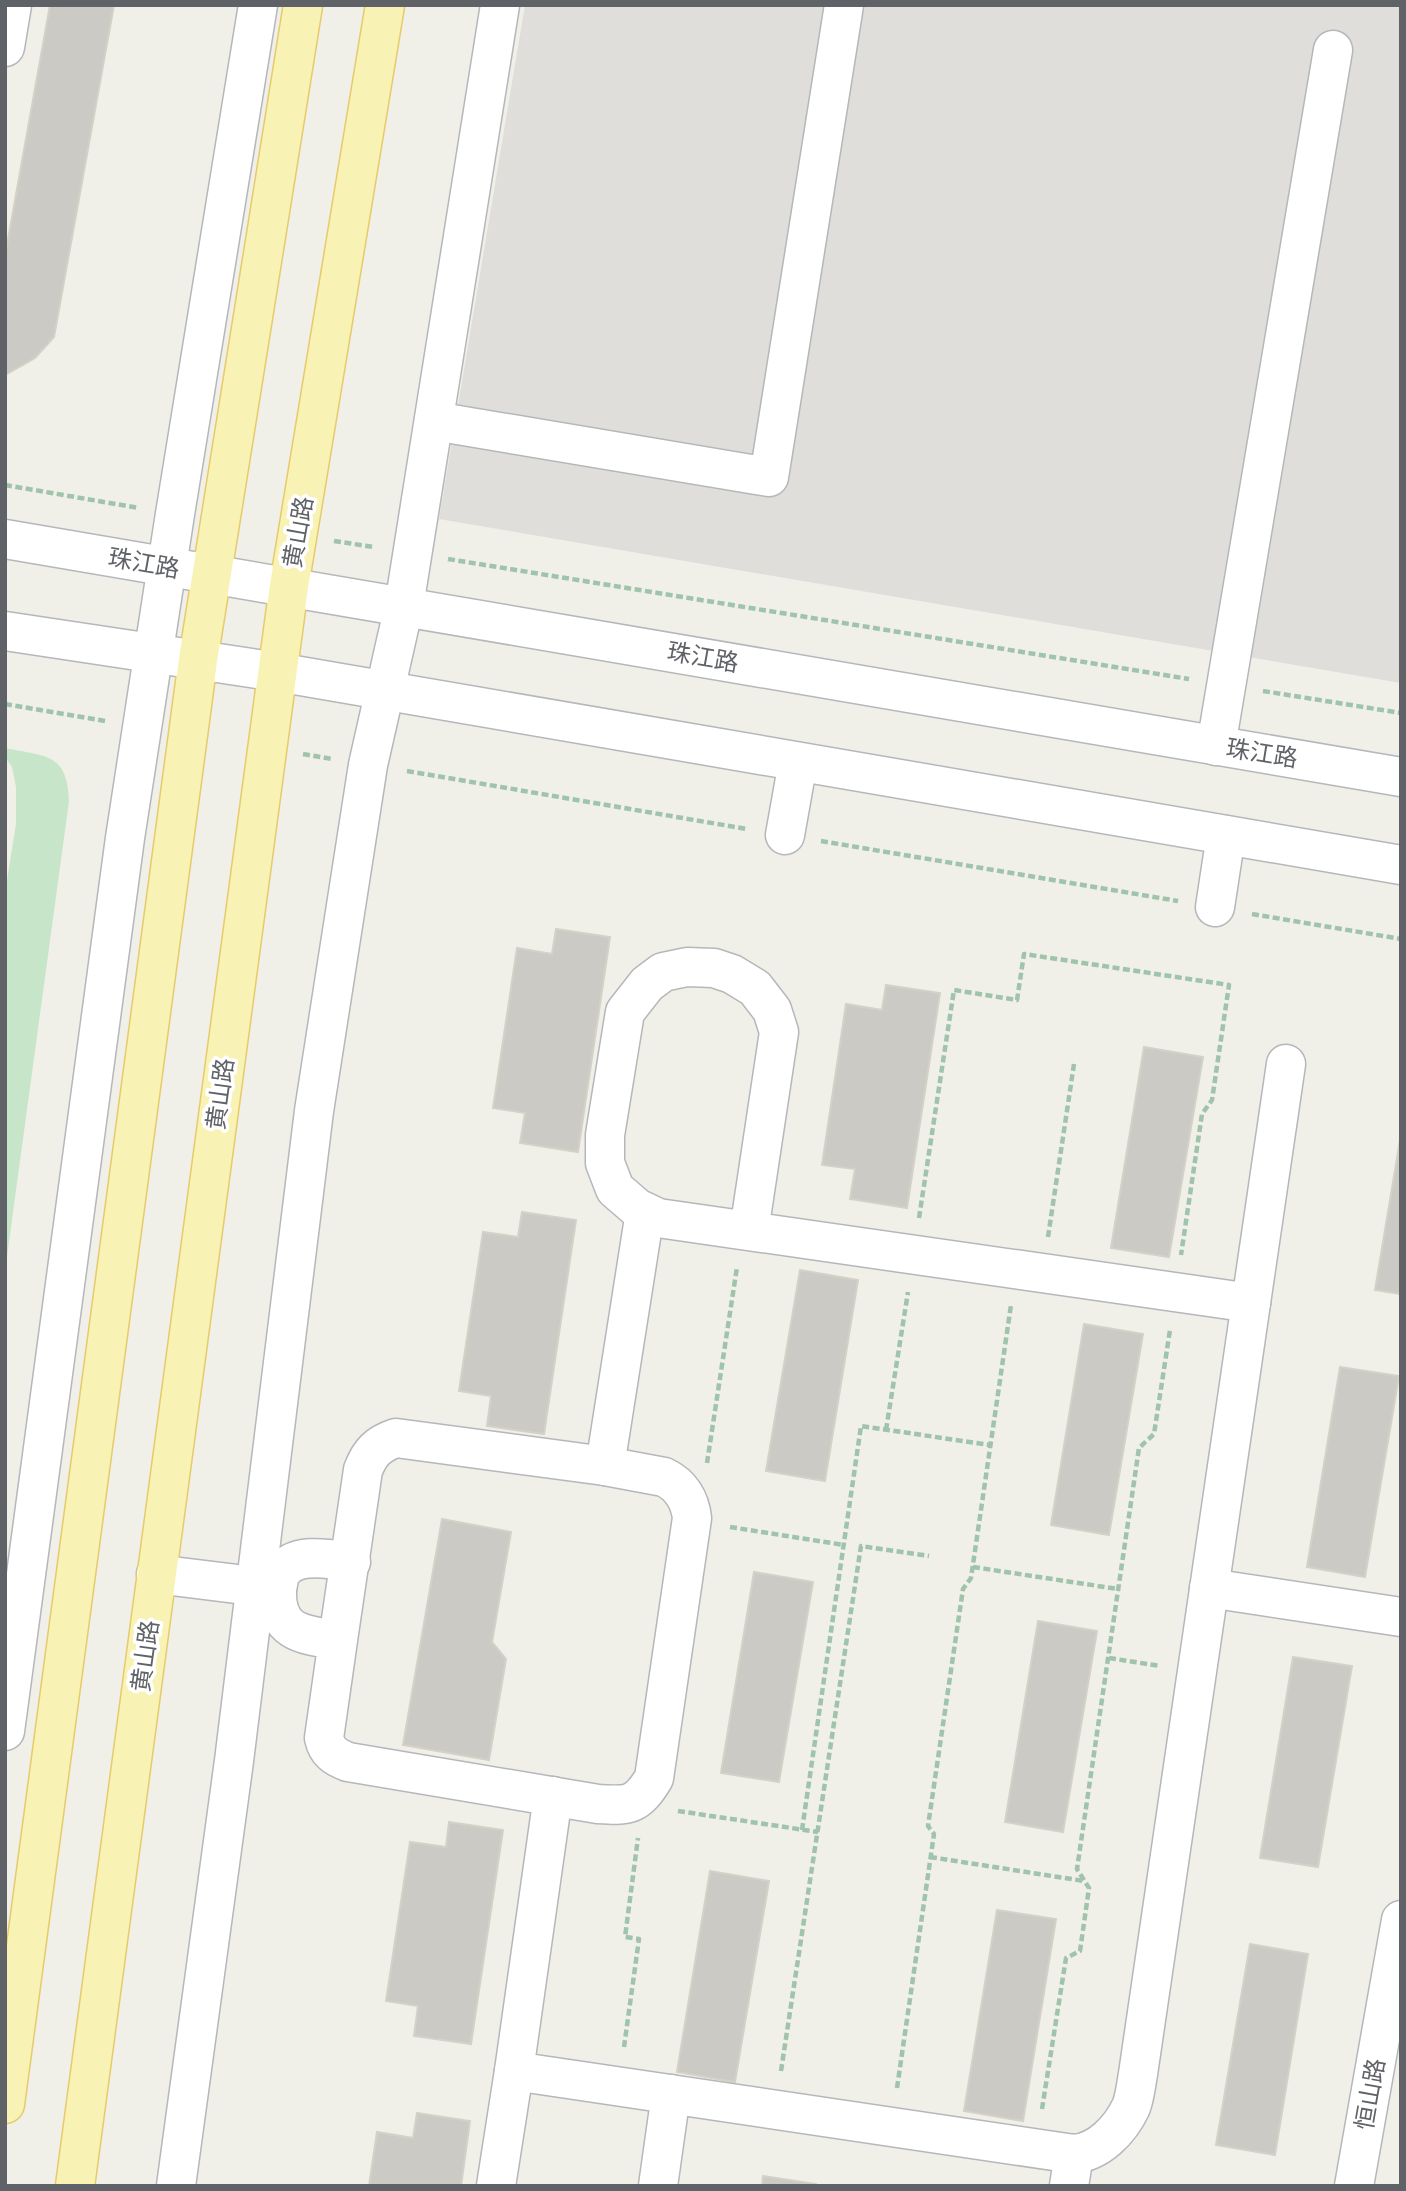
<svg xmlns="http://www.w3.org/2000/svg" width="1406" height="2191" font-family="'PT Sans Narrow','Noto Sans SC',sans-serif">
<rect width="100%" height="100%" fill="#f0efe8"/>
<polygon fill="#dfdeda" points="525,5 1401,5 1401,683 439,519"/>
<path fill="#c7e5c9" d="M5 748C46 757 67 752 69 801L5 1271V893L16 824V787L12 767 5 757Z"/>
<g fill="#cccac5" stroke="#d4d1c7" stroke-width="2">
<polygon points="50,5 114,5 54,337 35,358 5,375 5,256"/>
<polygon points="556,929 610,937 578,1152 520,1143 525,1113 493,1108 517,948 552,954"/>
<polygon points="886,985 940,993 907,1208 850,1199 855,1169 822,1165 846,1004 882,1010"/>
<polygon points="1144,1047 1203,1057 1169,1257 1111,1248"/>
<polygon points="1401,1134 1401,1294 1375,1290"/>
<polygon points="522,1212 576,1220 544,1434 487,1426 491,1396 459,1391 483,1232 518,1237"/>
<polygon points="800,1270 858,1280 825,1481 766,1471"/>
<polygon points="1084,1324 1143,1334 1109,1535 1051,1525"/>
<polygon points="1340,1367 1399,1376 1365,1577 1307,1567"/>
<polygon points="442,1519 511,1532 492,1642 506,1659 489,1760 403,1745"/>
<polygon points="754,1572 813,1582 779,1782 721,1773"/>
<polygon points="1038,1621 1097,1631 1063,1832 1005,1822"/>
<polygon points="1293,1657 1352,1666 1318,1867 1260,1858"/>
<polygon points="449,1822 503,1830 471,2044 414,2036 418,2006 386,2001 410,1842 446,1847"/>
<polygon points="710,1871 769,1881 735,2082 677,2072"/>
<polygon points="997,1910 1056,1919 1023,2121 964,2111"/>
<polygon points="1250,1944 1308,1954 1275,2155 1216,2145"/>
<polygon points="417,2113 470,2121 461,2186 369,2186 377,2132 413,2138"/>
<polygon points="763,2176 816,2184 816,2186 762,2186"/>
</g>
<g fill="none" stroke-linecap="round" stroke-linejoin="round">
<defs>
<g id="minor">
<polyline points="5,47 12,5"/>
<polyline points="434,421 769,477 844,5"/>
<polyline points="5,539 1401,777"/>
<polyline points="5,631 277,672 1401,865"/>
<polyline points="1216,746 1333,50"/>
<polyline points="785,835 798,762"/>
<polyline points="1215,907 1226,835"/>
<polyline points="749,1231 779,1032 772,1010 755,988 732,974 714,968 687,967 663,972 647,984 625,1012 605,1135 605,1163 615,1189 637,1208 658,1218 1251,1303"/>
<polyline points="605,1466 645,1212"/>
<path d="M156 1574 277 1589C275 1633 303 1635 338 1640L363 1470C370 1452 378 1444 396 1438L605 1466 664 1477C681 1485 690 1500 692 1518L654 1778C637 1806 629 1806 598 1804L348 1762C335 1757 327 1752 324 1738L338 1640"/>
<polyline points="1209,1588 1401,1617"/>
<path d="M277 1589C278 1585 279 1577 281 1573 294 1551 331 1559 351 1562"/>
<polyline points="5,1731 125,838 175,514 258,5"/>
<polyline points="514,2071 553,1796"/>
<polyline points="176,2186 234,1761 314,1111 368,765 404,606 500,5"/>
<path d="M496 2186 514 2071 1074 2154C1099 2152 1120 2130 1131 2107 1135 2097 1136 2085 1138 2074L1286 1064"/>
<polyline points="658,2186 671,2094"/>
<polyline points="1069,2186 1074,2154"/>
<polyline points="1354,2186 1401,1920"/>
</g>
<g id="major">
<polyline points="5,2104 198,660 303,5"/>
<polyline points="75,2186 289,586 385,5"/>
</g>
</defs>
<use href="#minor" stroke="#b5b7bb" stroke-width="41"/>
<use href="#major" stroke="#e6cb6b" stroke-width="41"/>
<g stroke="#a0c3ac" stroke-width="4.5" stroke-dasharray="7 3.5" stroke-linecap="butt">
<polyline points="5,485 139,508"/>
<polyline points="334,541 374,547"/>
<polyline points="448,559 1189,679"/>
<polyline points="1263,691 1401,713"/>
<polyline points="5,704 105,721"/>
<polyline points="303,754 332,759"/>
<polyline points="407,771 747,829"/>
<polyline points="821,841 1178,901"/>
<polyline points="1252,914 1401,939"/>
<polyline points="919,1218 954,990 1017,1000 1024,954 1229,985 1212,1100 1202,1114 1181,1255"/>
<polyline points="1048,1237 1074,1064"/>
<polyline points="886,1430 908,1292"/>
<polyline points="707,1463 737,1267"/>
<polyline points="730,1527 844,1545"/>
<polyline points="973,1567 1118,1589"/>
<polyline points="1109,1658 1160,1666"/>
<polyline points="678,1811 818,1832"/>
<polyline points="802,1830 861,1426 990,1445"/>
<polyline points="930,1857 1084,1881"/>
<polyline points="624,2047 639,1939 625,1937 638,1838"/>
<polyline points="781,2071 861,1546 929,1556"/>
<polyline points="897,2088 934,1834 928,1826 963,1589 971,1578 1011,1305"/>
<polyline points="1042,2109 1066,1958 1080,1951 1089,1888 1077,1869 1139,1448 1154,1434 1170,1330"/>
</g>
<use href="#minor" stroke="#fff" stroke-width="38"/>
<use href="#major" stroke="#f8f2b5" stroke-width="38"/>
</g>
<g text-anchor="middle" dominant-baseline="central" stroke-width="7" stroke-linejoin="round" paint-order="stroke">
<g font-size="24" fill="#5f6267" stroke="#fff">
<text transform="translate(298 532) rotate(-80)">黄山路</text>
<text transform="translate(144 563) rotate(10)">珠江路</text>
<text transform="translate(703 657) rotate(10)">珠江路</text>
<text transform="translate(1262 753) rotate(9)">珠江路</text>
<text transform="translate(220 1094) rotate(-82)">黄山路</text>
<text transform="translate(145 1656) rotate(-82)">黄山路</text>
<text transform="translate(1370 2094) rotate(-80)">恒山路</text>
</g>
</g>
<rect width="1406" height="2191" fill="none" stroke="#5f6267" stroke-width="14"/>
</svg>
